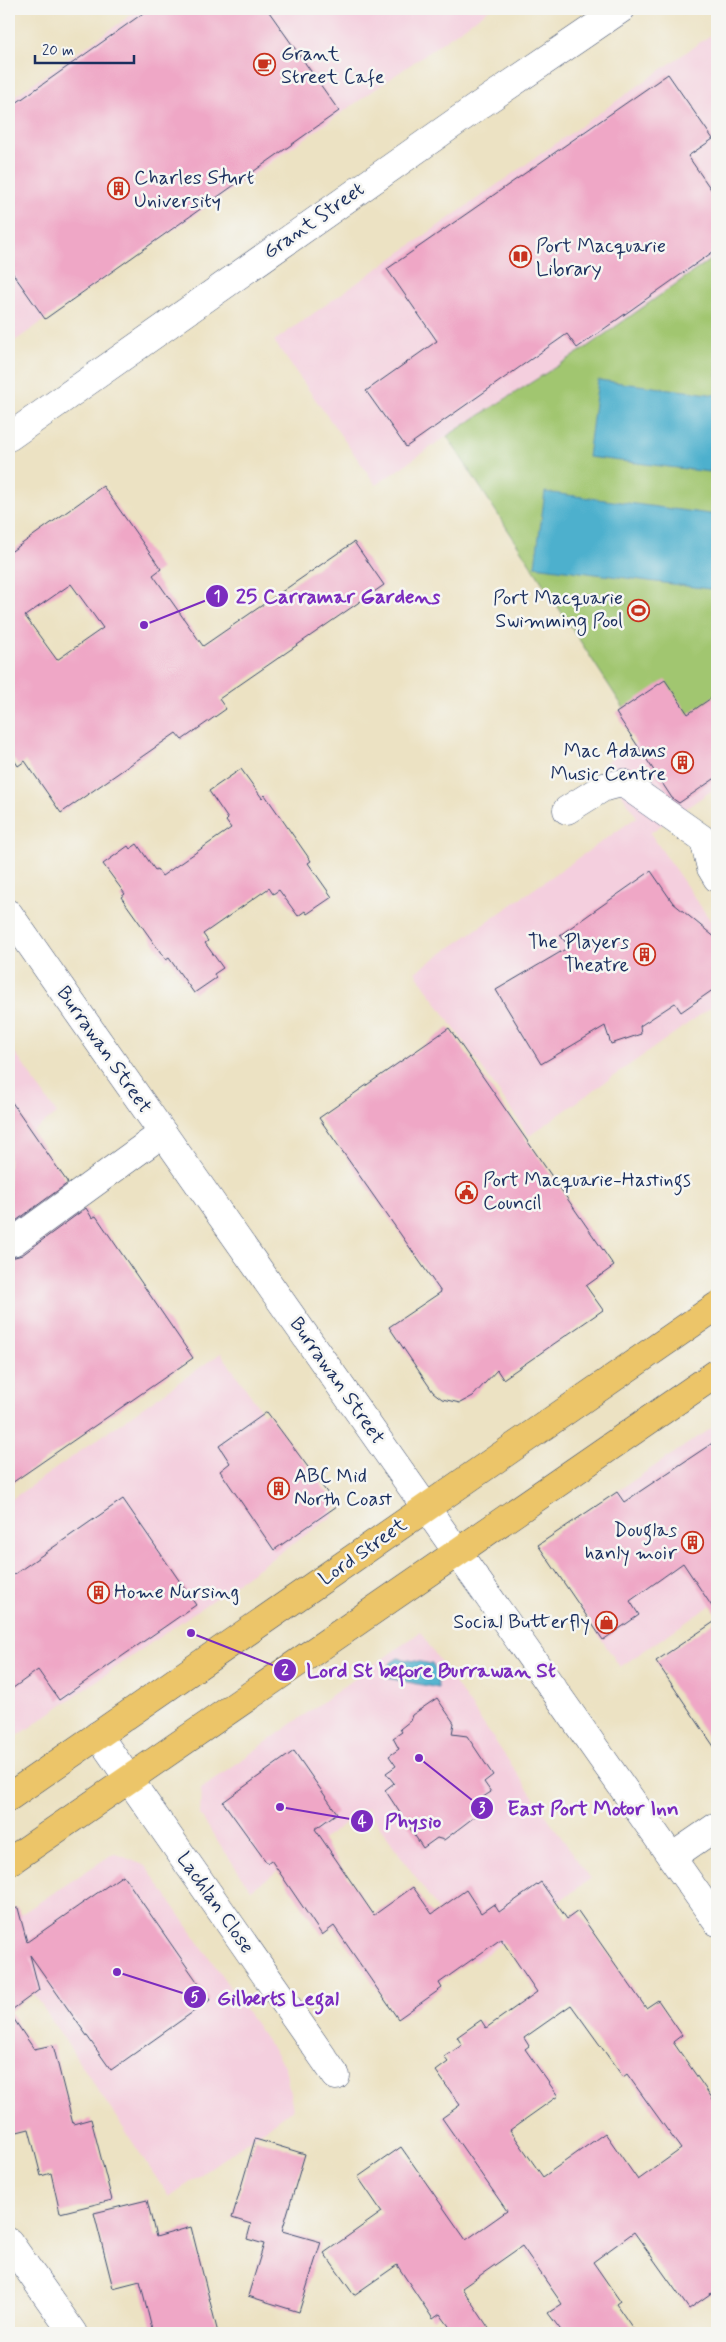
<svg xmlns="http://www.w3.org/2000/svg" width="726" height="2342" font-family="Mynerve,sans-serif">
<rect width="100%" height="100%" fill="#f6f6f2"/>
<filter id="ink" filterUnits="userSpaceOnUse"><feTurbulence type="fractalNoise" baseFrequency=".02" numOctaves="2"/><feDisplacementMap in="SourceGraphic" scale="10" xChannelSelector="R" yChannelSelector="G"/><feConvolveMatrix kernelMatrix="1 2 1 2 8 2 1 2 1" color-interpolation-filters="sRGB"/></filter>
<filter id="wash" filterUnits="userSpaceOnUse"><feTurbulence type="fractalNoise" baseFrequency=".0096" numOctaves="4" result="noise"/><feDisplacementMap in="SourceGraphic" scale="20" xChannelSelector="R" yChannelSelector="G"/><feGaussianBlur stdDeviation="1.12" result="paint"/><feColorMatrix in="noise" values="0 0 0 0 0 0 0 0 0 0 0 0 0 0 0 0 0 1.4 0 .05"/><feComposite in="paint" operator="in"/></filter>
<g filter="url(#wash)">
<rect width="100%" height="100%" fill="#ece2c3"/>
<g fill="#f4cfde">
<polygon points="140,9 490,9 9,345 9,100"/>
<polygon points="715,32 717,35 717,255 584,349 447,436 376,485 274,341"/>
<polygon points="717,689 717,787 650,833 717,930 717,1003 529,1136 415,972 637,817 602,765"/>
<polygon points="9,1044 57,1114 9,1148"/>
<polygon points="221,1353 334,1515 9,1742 9,1501"/>
<polygon points="717,1424 717,1601 620,1667 538,1545"/>
<polygon points="420,1632 590,1879 475,1962 367,1808 251,1890 200,1815 201,1789"/>
<polygon points="114,1853 146,1866 285,2067 293,2109 169,2197 9,1956 9,1922"/>
</g>
<polygon fill="#a1c670" stroke="#5e7a67" points="717,255 717,740 647,744 447,436 584,349"/>
<g fill="#4eb0cd" stroke="#347096">
<polygon points="598,380 717,395 717,414 710,472 588,457"/>
<polygon points="545,492 717,515 717,590 535,566"/>
<polygon points="398,1658 432,1664 437,1672 438,1688 387,1678 389,1664"/>
</g>
<g id="blocks">
<g fill="#efa7c6" fill-rule="evenodd">
<polygon points="149,9 267,9 339,111 45,319 9,268 9,108"/>
<polygon points="668,74 713,139 688,156 717,198 717,249 577,348 567,334 406,447 366,391 437,341 387,269"/>
<path d="M103 486 161 569 153 575 203 646 354 542 384 585 219 699 226 709 182 740 176 733 61 813 25 761 18 766 9 752V553ZM71 584 103 628 57 660 25 616Z"/>
<polygon points="665,680 688,714 717,694 717,777 679,803 672,798 616,713"/>
<polygon points="241,769 262,798 265,795 311,861 308,863 332,897 307,914 305,911 298,916 279,890 273,894 269,888 203,934 208,941 205,943 223,968 214,974 216,978 194,993 169,958 166,960 121,897 125,894 103,864 128,846 130,849 137,844 155,870 157,869 162,876 231,828 226,821 228,819 209,791"/>
<polygon points="651,871 673,903 717,939 717,987 681,1012 675,1003 640,1026 641,1034 611,1044 605,1026 541,1064 496,990 569,947 560,935"/>
<polygon points="449,1028 614,1266 586,1286 603,1310 503,1379 497,1370 473,1396 460,1403 442,1399 433,1392 389,1327 441,1292 319,1118"/>
<polygon points="9,1098 68,1183 9,1226"/>
<polygon points="86,1208 92,1218 96,1216 193,1358 9,1485 9,1257 15,1257 22,1255"/>
<polygon points="267,1412 337,1506 274,1550 220,1471 230,1463 219,1446"/>
<polygon points="717,1440 717,1614 683,1563 630,1601 639,1615 603,1640 538,1545 617,1492 624,1502"/>
<polygon points="123,1499 196,1605 59,1700 38,1670 9,1691 9,1578"/>
<polygon points="717,1620 717,1751 656,1661"/>
<polygon points="437,1698 454,1723 452,1734 467,1736 493,1775 484,1782 491,1792 480,1799 486,1808 444,1840 437,1838 423,1848 385,1790 394,1783 386,1773 396,1766 389,1756 399,1749 393,1738 402,1732 400,1729 410,1721 412,1715"/>
<path d="M294 1751 337 1813 315 1829 374 1915 413 1887 432 1914 466 1890 481 1913 494 1904 499 1912 541 1882 567 1919 578 1911 646 2008 658 2000 682 2035 673 2042 717 2105V2289L689 2309 634 2232 593 2262 620 2301 616 2304 636 2333H563L548 2313 562 2304 522 2246 462 2288 492 2333H454L440 2314 433 2319 397 2265 354 2295 324 2253 382 2212 358 2177 401 2147 466 2240 507 2211 442 2118 460 2105 436 2071 448 2062 444 2057 462 2045 457 2037 481 2020 486 2028 537 1992 501 1939 439 1983 442 1988 398 2019 334 1926 322 1935 271 1860 267 1863 223 1802ZM571 2005 623 2077 627 2074 681 2149 638 2180 605 2133 543 2177 510 2130 558 2096 525 2049 529 2046 524 2038Z"/>
<polygon points="123,1875 210,2000 111,2070 30,1955 39,1990 9,2012 9,1909 18,1908 27,1942"/>
<polygon points="9,2012 34,2049 53,2045 73,2124 91,2119 112,2200 60,2213 51,2173 41,2176 29,2129 9,2134"/>
<polygon points="255,2139 305,2154 282,2231 321,2242 299,2312 248,2296 264,2244 247,2239 251,2224 232,2218"/>
<polygon points="147,2200 156,2237 191,2227 218,2333 153,2333 140,2281 113,2288 94,2213"/>
</g>
</g>
</g>
<g filter="url(#ink)">
<use href="#blocks" fill-opacity="0" stroke="#3a4a6d" stroke-width="1"/>
<g fill="none" stroke-linecap="round" stroke-linejoin="round">
<defs>
<g id="minor">
<polyline points="9,437 477,107 621,9"/>
<polyline points="567,810 604,787 623,783 704,840 711,868 717,878"/>
<polyline points="9,914 717,1922"/>
<polyline points="13,1242 163,1133"/>
<polyline points="98,1735 336,2076"/>
<polyline points="672,1857 717,1826"/>
<polyline points="9,2242 73,2333"/>
</g>
<g id="major">
<polyline points="9,1797 717,1306"/>
<polyline points="9,1862 717,1373"/>
</g>
</defs>
<use href="#minor" stroke="#3a4a6d" stroke-width="29"/>
<use href="#major" stroke="#3a4a6d" stroke-width="29"/>
<use href="#minor" stroke="#fff" stroke-width="28"/>
<use href="#major" stroke="#ecc569" stroke-width="28"/>
</g>
</g>
<defs>
<symbol id="cafe-ring" viewBox="-11 -11 22 22"><circle r="9.5" fill="#f6f6f2" stroke="#c8321e" stroke-width="1.5"/><path d="M-5.5-4.5H6V0H3Q3 3.5 0 3.5H-2.5Q-5.5 3.5-5.5 0ZM3-3.2v2h1.7v-2ZM-6 4.5H4V6H-6Z" fill="#c8321e"/></symbol>
<symbol id="building-ring" viewBox="-11 -11 22 22"><circle r="9.5" fill="#f6f6f2" stroke="#c8321e" stroke-width="1.5"/><path d="M-4-6H4V6H1V3H-1V6H-4ZM-2.5-4.3h1.7v1.8h-1.7ZM.8-4.3h1.7v1.8H.8ZM-2.5-1h1.7V.8h-1.7ZM.8-1h1.7V.8H.8Z" fill="#c8321e"/></symbol>
<symbol id="library-ring" viewBox="-11 -11 22 22"><circle r="9.5" fill="#f6f6f2" stroke="#c8321e" stroke-width="1.5"/><path d="M-6-4Q-3-5.5-.7-3.5V5Q-3 3-6 4ZM6-4Q3-5.5 .7-3.5V5Q3 3 6 4Z" fill="#c8321e"/></symbol>
<symbol id="stadium-ring" viewBox="-11 -11 22 22"><circle r="9.5" fill="#f6f6f2" stroke="#c8321e" stroke-width="1.5"/><path d="M0-5a6.5 5 0 1 0 0 10a6.5 5 0 1 0 0-10ZM-3.5-1.8h7v3.6h-7Z" fill="#c8321e"/></symbol>
<symbol id="civic-ring" viewBox="-11 -11 22 22"><circle r="9.5" fill="#f6f6f2" stroke="#c8321e" stroke-width="1.5"/><path d="M-.6-6.5H3V-4.5H.6V-3L4-1V1h2V6H-6V1h2V-1L-.6-3ZM-1.2 2.5V6h2.4V2.5Z" fill="#c8321e"/></symbol>
<symbol id="shop-ring" viewBox="-11 -11 22 22"><circle r="9.5" fill="#f6f6f2" stroke="#c8321e" stroke-width="1.5"/><path d="M-5-2.5h2.3a2.7 3.5 0 0 1 5.4 0H5L5.5 6h-11ZM-1.5-2.5h3a1.5 2.3 0 0 0-3 0Z" fill="#c8321e"/></symbol>
</defs>
<g fill-rule="evenodd">
<use href="#cafe-ring" x="252" y="52" width="25" height="25"/>
<use href="#building-ring" x="106" y="176" width="25" height="25"/>
<use href="#library-ring" x="508" y="244" width="25" height="25"/>
<use href="#stadium-ring" x="626" y="598" width="25" height="25"/>
<use href="#building-ring" x="670" y="750" width="25" height="25"/>
<use href="#building-ring" x="632" y="942" width="25" height="25"/>
<use href="#civic-ring" x="454" y="1180" width="25" height="25"/>
<use href="#building-ring" x="266" y="1476" width="25" height="25"/>
<use href="#building-ring" x="680" y="1530" width="25" height="25"/>
<use href="#building-ring" x="86" y="1580" width="25" height="25"/>
<use href="#shop-ring" x="594" y="1610" width="25" height="25"/>
</g>
<g text-anchor="middle" dominant-baseline="central" stroke-width="5" stroke-linejoin="round" paint-order="stroke">
<g font-size="20" fill="#1b2f5e" stroke="#f6f6f2" text-anchor="start">
<text x="281" y="54">Grant<tspan x="281" dy="23">Street Cafe</tspan></text>
<text x="134" y="178">Charles Sturt<tspan x="134" dy="23">University</tspan></text>
<text x="536" y="246">Port Macquarie<tspan x="536" dy="23">Library</tspan></text>
<text x="623" y="598" text-anchor="end">Port Macquarie<tspan x="623" dy="23">Swimming Pool</tspan></text>
<text x="666" y="751" text-anchor="end">Mac Adams<tspan x="666" dy="23">Music Centre</tspan></text>
<text x="629" y="942" text-anchor="end">The Players<tspan x="629" dy="23">Theatre</tspan></text>
<text x="483" y="1180">Port Macquarie-Hastings<tspan x="483" dy="23">Council</tspan></text>
<text x="294" y="1476">ABC Mid<tspan x="294" dy="23">North Coast</tspan></text>
<text x="677" y="1530" text-anchor="end">Douglas<tspan x="677" dy="23">hanly moir</tspan></text>
<text x="114" y="1592">Home Nursing</text>
<text x="590" y="1622" text-anchor="end">Social Butterfly</text>
</g>
<g font-size="20" fill="#1b2f5e" stroke="#f6f6f2">
<text transform="translate(314 221) rotate(-35)">Grant Street</text>
<text transform="translate(104 1050) rotate(55)">Burrawan Street</text>
<text transform="translate(337 1381) rotate(55)">Burrawan Street</text>
<text transform="translate(363 1552) rotate(-35)">Lord Street</text>
<text transform="translate(215 1903) rotate(55)">Lachlan Close</text>
</g>
</g>
<path fill="none" stroke="#7b2cbf" stroke-width="2" d="M144 625L217 596M191 1633L285 1670M419 1758L482 1808M280 1807L362 1821M117 1972L195 1997"/>
<g fill="#7b2cbf" stroke="#f6f6f2" stroke-width="2">
<circle cx="144" cy="625" r="5"/>
<circle cx="191" cy="1633" r="5"/>
<circle cx="419" cy="1758" r="5"/>
<circle cx="280" cy="1807" r="5"/>
<circle cx="117" cy="1972" r="5"/>
<circle cx="217" cy="596" r="12"/>
<circle cx="285" cy="1670" r="12"/>
<circle cx="482" cy="1808" r="12"/>
<circle cx="362" cy="1821" r="12"/>
<circle cx="195" cy="1997" r="12"/>
</g>
<g font-size="15" text-anchor="middle" font-weight="bold" fill="#fff">
<text x="217" y="601">1</text>
<text x="285" y="1675">2</text>
<text x="482" y="1813">3</text>
<text x="362" y="1826">4</text>
<text x="195" y="2002">5</text>
</g>
<g font-size="21" text-anchor="middle" font-weight="bold" fill="#7b2cbf" stroke="#f6f6f2" stroke-width="5" stroke-linejoin="round" paint-order="stroke">
<text x="338" y="603">25 Carramar Gardens</text>
<text x="431" y="1677">Lord St before Burrawan St</text>
<text x="593" y="1815">East Port Motor Inn</text>
<text x="413" y="1828">Physio</text>
<text x="278" y="2005">Gilberts Legal</text>
</g>
<rect width="726" height="2342" fill="none" stroke="#f6f6f2" stroke-width="30"/>
<path d="M35 55v8h99v-8" fill="none" stroke="#1b2f5e" stroke-width="2.5"/>
<text x="42" y="55" font-size="15" fill="#1b2f5e" stroke="#f6f6f2" stroke-width="4" paint-order="stroke">20 m</text>
</svg>
